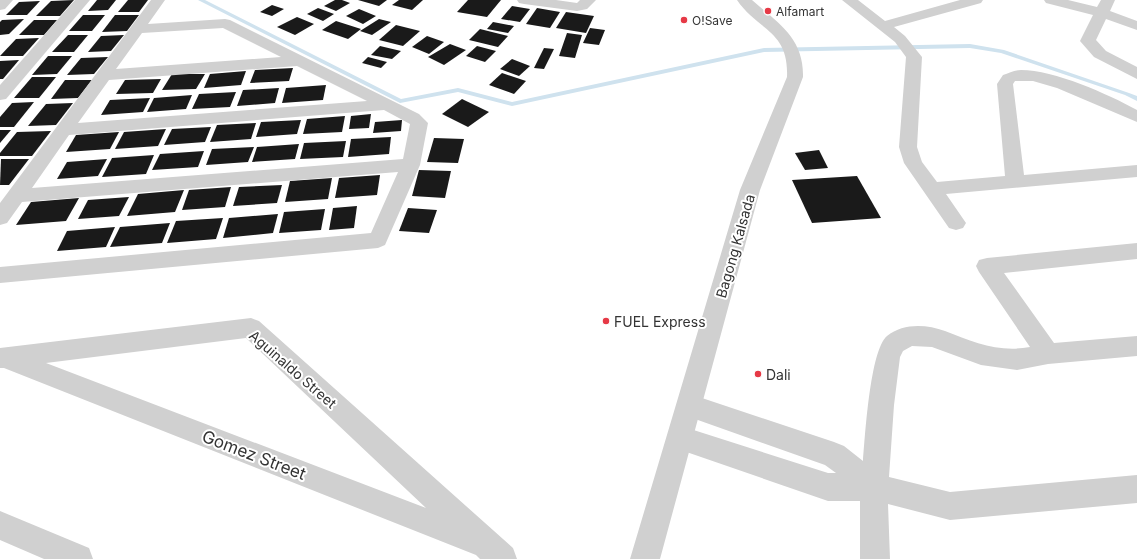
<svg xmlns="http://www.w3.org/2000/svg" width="1137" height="559" font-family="Inter,sans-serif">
<rect width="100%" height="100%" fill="#fff"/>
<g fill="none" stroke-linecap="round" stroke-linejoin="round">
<polygon fill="#cfe2ee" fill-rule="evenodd" points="198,0 205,0 401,99 458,88 512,102 764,48 970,44 1004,50 1129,93 1137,96 1137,101 1125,95 1001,53 970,48 764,52 512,106 458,92 400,103"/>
</g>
<g fill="#1a1a1a">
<polygon points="74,0 60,16 36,16 51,1"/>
<polygon points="97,0 116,0 108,10 88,11"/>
<polygon points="128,0 148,0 139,12 118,12"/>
<polygon points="335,0 342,0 350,3 336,11 324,6"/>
<polygon points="358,0 387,0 379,6"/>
<polygon points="399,0 423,0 412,10 392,5"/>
<polygon points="468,0 501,0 487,17 457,12"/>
<polygon points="40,1 27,15 6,15 19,2"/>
<polygon points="272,5 284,9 272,16 260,12"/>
<polygon points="512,6 530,9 520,22 501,19"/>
<polygon points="318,8 334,14 323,21 307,14"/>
<polygon points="537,8 560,12 550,28 526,24"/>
<polygon points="359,9 376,16 363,24 346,16"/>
<polygon points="566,12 594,16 586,33 556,28"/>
<polygon points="83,15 105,15 92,31 69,31"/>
<polygon points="115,15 139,15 127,31 102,32"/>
<polygon points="297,17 314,24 295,35 277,27"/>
<polygon points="24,19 9,34 0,35 0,22 2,20"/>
<polygon points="379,19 391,22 372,35 360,31"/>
<polygon points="34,20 57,20 44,35 19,35"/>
<polygon points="336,21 361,29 348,39 322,30"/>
<polygon points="493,22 514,26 508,33 487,29"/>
<polygon points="396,25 420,31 403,46 379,40"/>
<polygon points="590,28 605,30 599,45 583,43"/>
<polygon points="480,29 508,36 498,47 469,40"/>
<polygon points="567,33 582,35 575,58 559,56"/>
<polygon points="68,35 88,35 74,52 52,52"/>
<polygon points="124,35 111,51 88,52 101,36"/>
<polygon points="427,36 444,42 429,54 412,47"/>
<polygon points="39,38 23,56 0,56 16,39"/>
<polygon points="450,44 466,50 444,65 428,57"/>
<polygon points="380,46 401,51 392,59 371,55"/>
<polygon points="477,46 496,51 485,62 466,56"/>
<polygon points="544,48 554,49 544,69 534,68"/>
<polygon points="48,56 72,56 57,74 32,75"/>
<polygon points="108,57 94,74 67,75 81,58"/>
<polygon points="368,57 387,62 381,68 362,63"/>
<polygon points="512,59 530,66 519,76 500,69"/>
<polygon points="19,60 3,79 0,79 0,61"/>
<polygon points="293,68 289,81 250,83 255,70"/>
<polygon points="246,71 241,85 204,88 210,74"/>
<polygon points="502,73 526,81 514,94 489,85"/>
<polygon points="172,74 205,74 196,89 162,90"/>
<polygon points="32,77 56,77 39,98 14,98"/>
<polygon points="161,79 153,93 116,94 125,80"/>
<polygon points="65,80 92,80 78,98 51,99"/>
<polygon points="326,85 323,100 282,103 286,88"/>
<polygon points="279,88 275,103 237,106 243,90"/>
<polygon points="236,92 230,107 192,109 199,94"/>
<polygon points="192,95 186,109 147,112 154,98"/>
<polygon points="150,98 143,112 101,115 110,100"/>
<polygon points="462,99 489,112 468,127 442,114"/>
<polygon points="34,102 14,127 0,127 0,117 12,103"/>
<polygon points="73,103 56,125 28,126 46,104"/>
<polygon points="371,114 369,128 349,129 351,116"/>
<polygon points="345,116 342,132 303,134 307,119"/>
<polygon points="301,120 297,134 256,137 261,122"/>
<polygon points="402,120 401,131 373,133 375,122"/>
<polygon points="256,123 251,139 210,142 217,125"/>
<polygon points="211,127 205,142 164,145 172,129"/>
<polygon points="166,129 158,146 115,149 124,132"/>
<polygon points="0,130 11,130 0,143"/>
<polygon points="51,131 32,156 0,156 0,153 17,132"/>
<polygon points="119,132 110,149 66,152 76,135"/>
<polygon points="391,137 389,154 348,157 351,139"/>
<polygon points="434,138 464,139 458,163 427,162"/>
<polygon points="346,141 343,157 300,159 304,143"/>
<polygon points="299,144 295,159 252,162 257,147"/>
<polygon points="254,147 248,162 206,165 212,149"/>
<polygon points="819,150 828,168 805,170 795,153"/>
<polygon points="204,151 198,167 152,170 160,154"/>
<polygon points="154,155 146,174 102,177 112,158"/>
<polygon points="1,159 29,159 9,185 0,185"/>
<polygon points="107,159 98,176 57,179 67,162"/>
<polygon points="419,170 451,171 445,198 412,196"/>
<polygon points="380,175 377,195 335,198 339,178"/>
<polygon points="857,176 881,218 812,223 792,180"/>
<polygon points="332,178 328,199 285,202 290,181"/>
<polygon points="282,185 277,203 233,206 239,187"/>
<polygon points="231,187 225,207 182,210 189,190"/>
<polygon points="184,190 175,212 127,216 138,194"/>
<polygon points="129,197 119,216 78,219 88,200"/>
<polygon points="79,198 66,221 16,225 31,202"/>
<polygon points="357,206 354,228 329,230 333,208"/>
<polygon points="408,208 437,210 429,233 399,231"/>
<polygon points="325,209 321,230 279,233 284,212"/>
<polygon points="278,214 273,233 223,238 229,218"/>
<polygon points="223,218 216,239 167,243 176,221"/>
<polygon points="170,223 162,243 110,247 120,227"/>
<polygon points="115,227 106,247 57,251 67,231"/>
</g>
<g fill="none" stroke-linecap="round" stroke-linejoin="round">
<g fill="#d0d0d0" fill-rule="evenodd">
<polygon points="0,0 13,0 5,9 0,10"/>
<polygon points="75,0 90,0 6,99 0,100 0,85"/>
<path d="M151 0H165L148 24 225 19 230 20 419 114 428 123 420 165 385 245 378 248 0 283V267L371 233 398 172 22 202 7 223 0 225V203ZM223 28 281 57 116 69 142 33ZM297 66 367 101 78 123 109 80ZM384 110 410 124 403 159 32 188 69 135Z"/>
<polygon points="517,0 556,0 577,3 580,0 596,0 587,9 577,11 524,4 519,3"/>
<path d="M842 0H858L885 21 960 0H983L981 3 894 27 905 36 922 57 917 147 922 162 937 182 1005 176 997 84 1003 75C1009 73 1015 70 1021 70 1054 70 1108 94 1137 110V122L1057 88 1033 81H1015L1013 84 1024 175 1137 165V177L946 194 966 223 963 228 956 230 949 228 904 163 899 147 906 57 895 42Z"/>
<polygon points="1044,0 1068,0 1097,7 1101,0 1115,0 1110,11 1137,21 1137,30 1106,19 1096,40 1106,51 1137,67 1137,79 1094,57 1080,41 1093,15 1046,3"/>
<path d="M1137 243V259L1004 273 1054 343 1137 336V356L1048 364 1017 370 981 365 932 347 912 346 903 351 900 357 894 405 889 477 950 492 1137 475V503L950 520 888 504 890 559H860V501H828L672 447 668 438 672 429 681 426 828 473H836L825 465 681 414 677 406 681 398 690 394 834 442 844 446 863 461C865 437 870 350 887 336 903 323 926 324 945 331 973 342 999 353 1030 347L979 272 976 266 979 260 987 258Z"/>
<path d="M251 318 259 321 513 548 517 559H480L476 555 4 368H0V348ZM246 338 426 508 46 363Z"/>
<polygon points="0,511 89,548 93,559 44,559 0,540"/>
</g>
<path fill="#d0d0d0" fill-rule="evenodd" d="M737 0H752C778 23 804 38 803 77L760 190 660 559H630L740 190 787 77C789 30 758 31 737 0Z"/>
</g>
<g fill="#e63946" stroke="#fff" stroke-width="1.5">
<circle cx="768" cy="11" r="4"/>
<circle cx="684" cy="20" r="4"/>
<circle cx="606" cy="321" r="4"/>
<circle cx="758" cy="374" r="4"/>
</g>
<g text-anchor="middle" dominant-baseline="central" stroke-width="4" stroke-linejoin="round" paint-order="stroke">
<g font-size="12" fill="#333" stroke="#fff" text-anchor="start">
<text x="776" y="11">Alfamart</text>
<text x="692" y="20">O!Save</text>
</g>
<g font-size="14" fill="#333" stroke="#fff">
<text transform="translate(735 246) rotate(-74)">Bagong Kalsada</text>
<text transform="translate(293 369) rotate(41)">Aguinaldo Street</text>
</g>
<g font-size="14" fill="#333" stroke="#fff" text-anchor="start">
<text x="614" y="321">FUEL Express</text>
<text x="766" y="374">Dali</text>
</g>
<g font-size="17" fill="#333" stroke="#fff">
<text transform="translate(254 455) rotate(21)">Gomez Street</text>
</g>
</g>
</svg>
